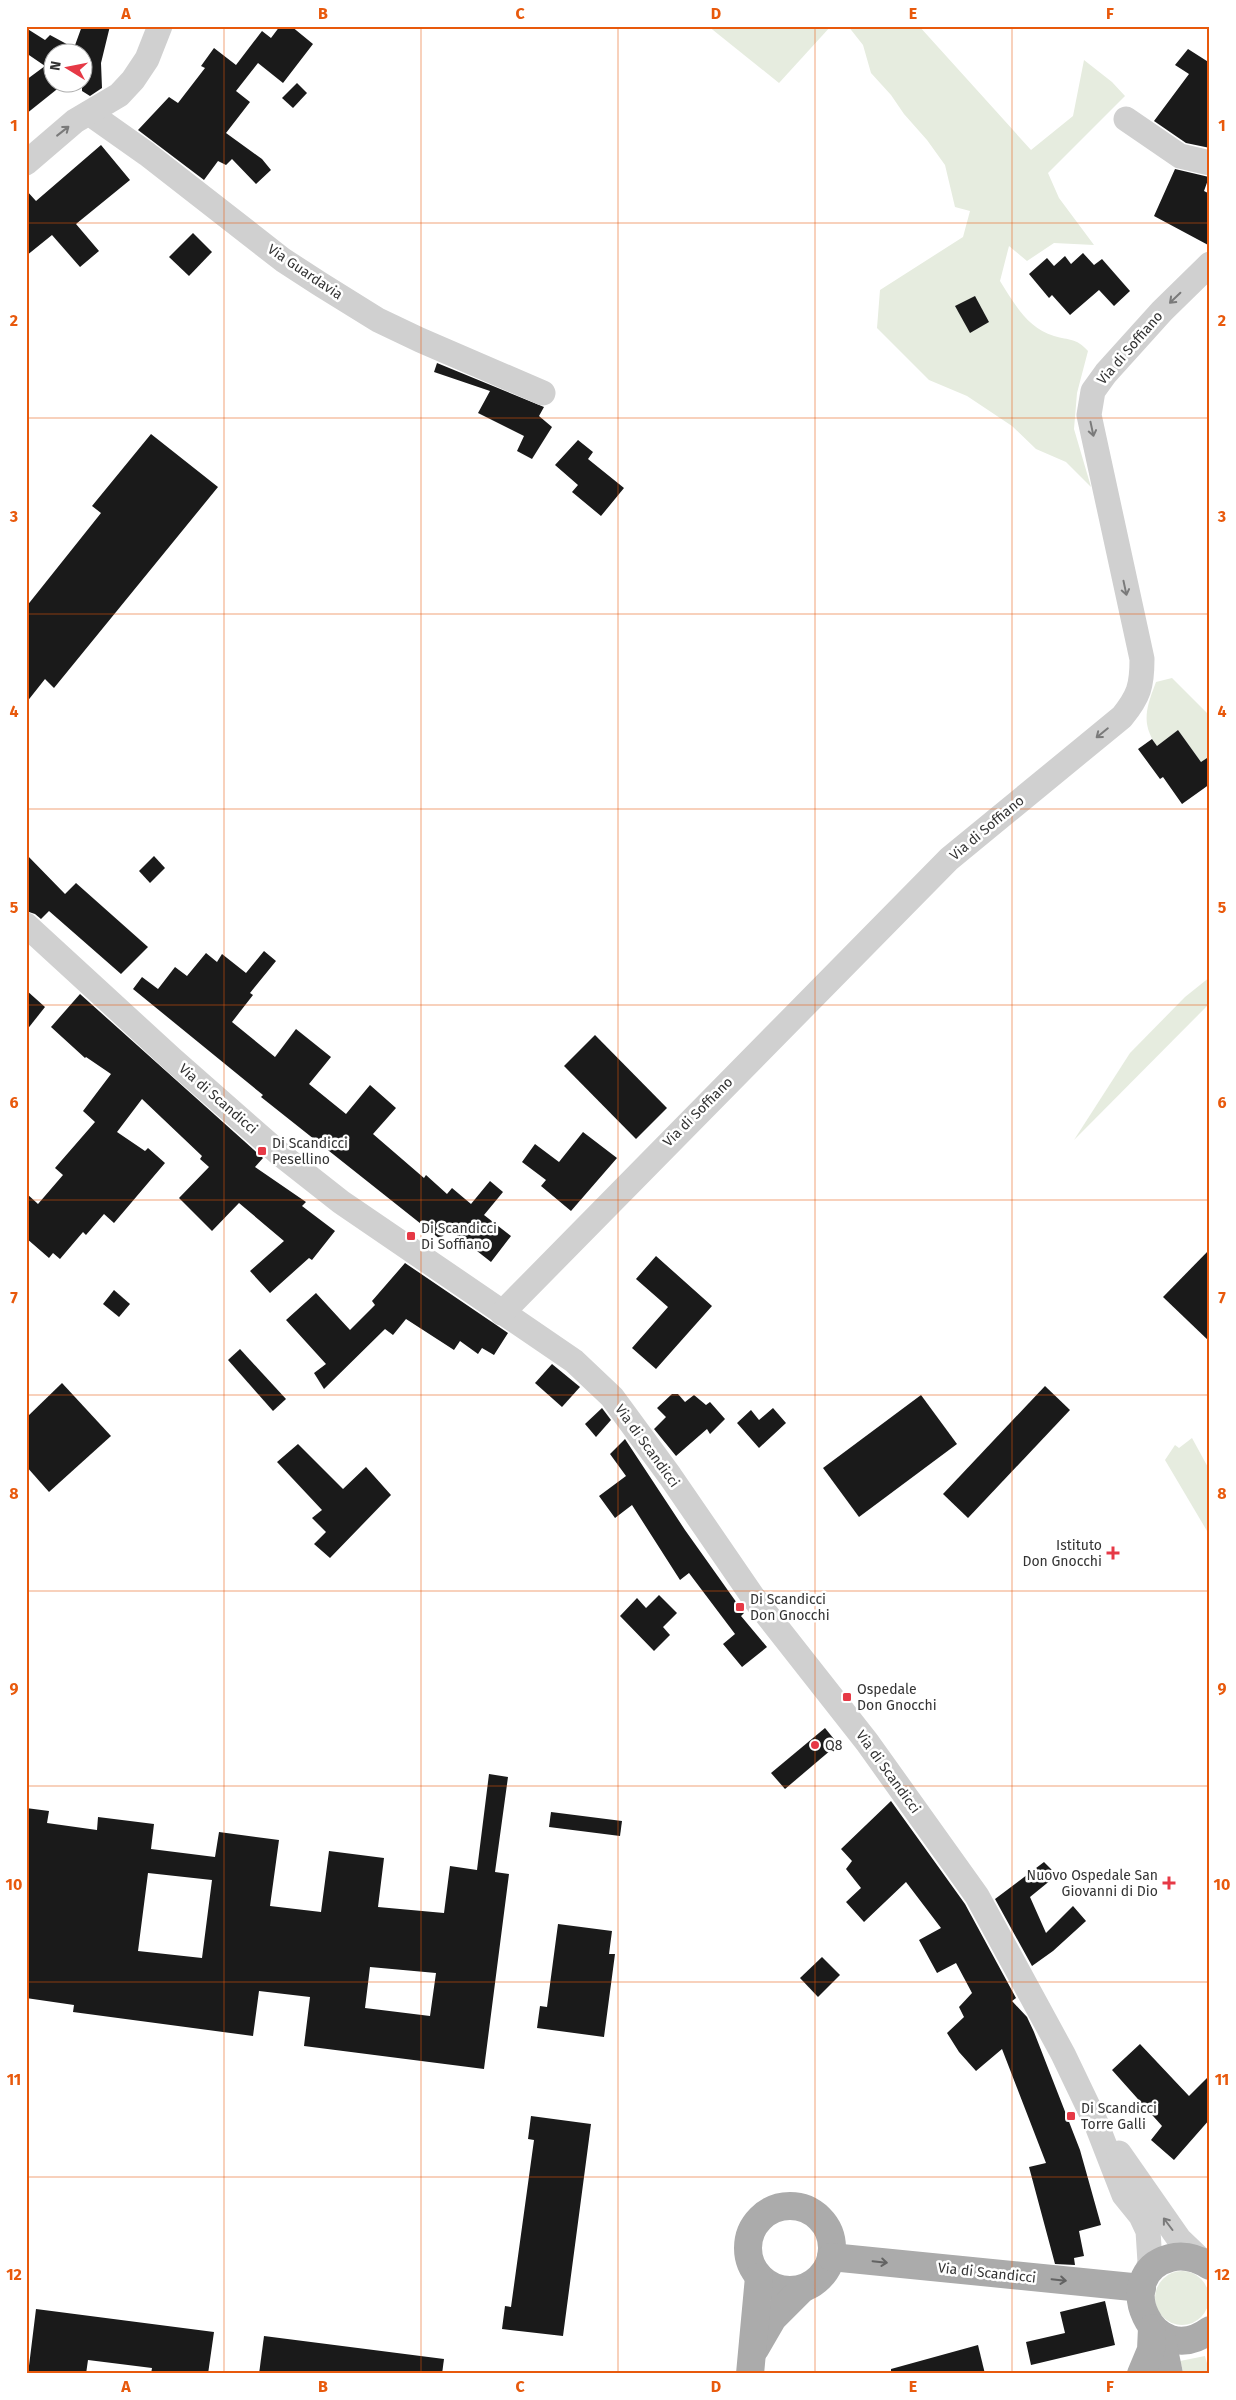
<svg xmlns="http://www.w3.org/2000/svg" width="1236" height="2400" font-family="'Fira Sans',sans-serif">
<rect width="100%" height="100%" fill="#fff"/>
<g fill="#e6ecdf">
<polygon points="708,26 831,26 779,83"/>
<path d="M848 26H919L1031 150 1073 116 1084 60 1112 82 1125 96 1048 173 1059 198 1094 245 1054 243 1027 261 1009 246 1000 281C1014 303 1027 328 1054 336 1070 341 1075 337 1088 351L1077 393 1074 429 1091 487 1066 462 1036 449 1012 426 967 396 929 380 877 328 880 290 963 237 970 211 955 207 945 165 927 140 904 114 891 95 871 73 863 45Z"/>
<path d="M1172 678 1210 716V760L1201 762 1178 730 1157 746C1140 723 1147 706 1156 682Z"/>
<polygon points="1210,977 1210,1003 1074,1140 1130,1053 1185,997"/>
<polygon points="1192,1438 1210,1471 1210,1536 1165,1460 1175,1445 1179,1448"/>
<circle cx="1182" cy="2298" r="27"/>
<polygon points="1205,2356 1210,2374 1184,2374 1180,2361"/>
</g>
<g fill="#1a1a1a" fill-rule="evenodd">
<polygon points="82,26 110,26 101,63 102,88 90,96 82,91 82,52 52,52 52,82 66,82 26,114 26,80 45,66 26,53 26,28 45,40 50,35 74,48"/>
<polygon points="280,26 291,26 313,44 283,83 258,63 236,91 250,102 226,133 262,159 271,170 256,184 232,159 226,165 218,161 204,180 138,130 169,97 178,103 205,68 201,66 214,48 236,65 262,31 271,38"/>
<polygon points="1188,49 1210,63 1210,148 1186,143 1154,121 1189,74 1175,65"/>
<polygon points="297,83 307,93 293,108 282,98"/>
<polygon points="101,145 130,180 76,224 99,251 80,267 52,235 26,256 26,190 36,201"/>
<polygon points="1175,169 1209,177 1204,191 1210,194 1210,246 1154,216"/>
<polygon points="193,233 212,252 189,276 169,257"/>
<polygon points="1083,253 1094,265 1102,259 1130,291 1114,306 1099,290 1070,315 1052,295 1049,298 1029,274 1047,258 1054,266 1065,256 1071,264"/>
<polygon points="975,296 989,322 970,333 955,306"/>
<polygon points="437,363 544,407 539,416 552,427 532,459 517,451 524,436 478,413 490,391 434,372"/>
<polygon points="151,434 218,487 54,688 45,679 26,703 26,607 101,513 92,506"/>
<polygon points="578,440 593,452 588,459 624,488 601,516 572,492 578,485 555,465"/>
<polygon points="1178,730 1201,762 1210,756 1210,784 1182,804 1163,777 1160,779 1138,749 1152,739 1157,746"/>
<polygon points="26,854 65,894 76,883 148,947 121,974 49,911 41,919 35,914 26,911"/>
<polygon points="154,856 165,868 150,883 139,871"/>
<polygon points="264,951 276,961 250,993 253,995 232,1022 275,1057 296,1029 331,1057 309,1084 346,1114 370,1085 396,1108 373,1134 424,1178 426,1175 447,1194 452,1188 471,1204 490,1181 503,1192 484,1215 511,1236 491,1262 449,1229 440,1239 261,1097 263,1095 133,989 142,977 158,989 175,967 187,976 206,953 217,962 222,954 246,973"/>
<polygon points="26,990 45,1007 26,1031"/>
<polygon points="80,994 263,1158 255,1167 306,1202 302,1206 335,1231 312,1260 309,1258 270,1293 250,1271 284,1241 239,1203 212,1231 179,1198 209,1167 200,1159 202,1156 142,1099 117,1132 145,1151 148,1148 165,1163 114,1223 104,1214 86,1235 83,1232 60,1259 53,1253 49,1258 26,1238 26,1193 38,1204 63,1175 55,1168 95,1122 83,1111 111,1074 86,1057 85,1058 51,1027"/>
<polygon points="595,1035 667,1108 636,1139 564,1066"/>
<polygon points="583,1132 617,1158 571,1211 541,1186 546,1180 522,1162 535,1144 559,1162"/>
<polygon points="1210,1249 1210,1342 1163,1297"/>
<polygon points="656,1256 712,1306 656,1369 632,1348 668,1307 636,1279"/>
<polygon points="405,1263 508,1333 494,1355 482,1348 478,1354 460,1341 454,1350 406,1319 393,1335 385,1329 324,1389 314,1373 326,1364 286,1320 316,1293 350,1330 375,1305 372,1301"/>
<polygon points="114,1290 130,1304 119,1317 103,1304"/>
<polygon points="240,1349 286,1399 273,1411 228,1360"/>
<polygon points="552,1364 580,1387 562,1407 535,1383"/>
<polygon points="62,1383 111,1436 49,1492 26,1466 26,1418"/>
<polygon points="1045,1386 1070,1410 968,1518 943,1494"/>
<polygon points="672,1394 678,1394 685,1402 694,1395 706,1405 710,1402 725,1419 710,1434 707,1429 676,1456 654,1429 666,1417 657,1408"/>
<polygon points="921,1395 957,1444 859,1517 823,1468"/>
<polygon points="602,1408 611,1420 596,1437 585,1424"/>
<polygon points="773,1408 786,1423 759,1448 737,1423 751,1410 759,1420"/>
<polygon points="625,1439 685,1530 744,1613 741,1616 767,1647 742,1667 723,1644 735,1634 689,1573 680,1580 632,1505 615,1518 599,1496 626,1476 610,1454"/>
<polygon points="298,1444 343,1489 366,1467 391,1495 330,1558 314,1544 326,1532 312,1518 322,1510 277,1462"/>
<polygon points="659,1595 677,1613 663,1627 670,1635 654,1651 620,1616 637,1598 646,1608"/>
<polygon points="825,1728 838,1744 785,1789 771,1773"/>
<path d="M489 1774 508 1777 495 1872 509 1874 484 2069 304 2046 310 1997 259 1991 253 2036 73 2012 74 2005 26 1998V1808L49 1811 47 1823 97 1830 98 1817 154 1824 151 1849 215 1857 219 1832 279 1840 270 1906 321 1912 329 1851 384 1858 378 1907 444 1913 450 1866 477 1870ZM148 1873 212 1880 202 1958 138 1951ZM370 1967 436 1973 430 2016 365 2008Z"/>
<polygon points="891,1801 965,1904 1016,1998 1012,2001 1027,2017 1034,2032 1080,2150 1101,2225 1079,2231 1084,2256 1074,2258 1075,2265 1055,2264 1029,2167 1046,2163 1002,2049 976,2071 959,2052 947,2033 964,2017 959,2007 972,1993 956,1963 937,1973 919,1940 941,1928 906,1882 864,1922 846,1902 861,1888 846,1869 852,1861 841,1849"/>
<polygon points="551,1812 622,1821 620,1836 549,1827"/>
<polygon points="1044,1862 1057,1875 1030,1897 1046,1933 1073,1906 1086,1921 1053,1951 1032,1966 995,1899"/>
<polygon points="558,1924 612,1931 609,1954 615,1954 604,2037 537,2028 540,2006 547,2007"/>
<polygon points="822,1957 840,1975 818,1997 800,1978"/>
<polygon points="1140,2044 1189,2096 1210,2075 1210,2119 1174,2160 1151,2140 1162,2126 1112,2070"/>
<polygon points="531,2116 591,2124 563,2336 502,2329 505,2306 511,2307 534,2140 528,2139"/>
<polygon points="1105,2301 1115,2345 1031,2365 1026,2342 1065,2333 1060,2312"/>
<polygon points="36,2309 214,2332 208,2374 151,2374 152,2368 88,2360 86,2374 28,2374"/>
<polygon points="264,2336 444,2359 442,2374 259,2374"/>
<polygon points="978,2345 985,2374 891,2374 891,2369"/>
</g>
<g fill="none" stroke-linecap="round" stroke-linejoin="round">
<g stroke="#d0d0d0" stroke-width="25">
<polyline points="89,113 147,154 283,260 320,284 378,320 420,340 543,393"/>
<polyline points="1126,119 1180,156 1210,163"/>
<polyline points="26,163 75,121 119,95 133,80 147,59 160,26"/>
<polyline points="26,925 172,1059 280,1154 341,1202 574,1361 612,1397 670,1476 753,1597 867,1742 977,1896 1063,2054 1096,2123 1124,2195 1141,2216 1148,2231 1150,2262 1145,2279"/>
<path d="M502 1313 949 859 1122 717C1139 696 1142 686 1142 659L1089 415 1093 391 1106 373 1162 311 1210 264"/>
<polyline points="1119,2153 1179,2239 1201,2260"/>
</g>
<g stroke="#ababab" stroke-width="28">
<circle cx="790" cy="2248" r="42"/>
<polyline points="831,2257 1142,2288"/>
<path d="M1210 2266C1197 2258 1184 2254 1170 2258 1110 2274 1152 2373 1210 2330"/>
<polyline points="1161,2335 1169,2374"/>
<polyline points="755,2349 773,2318 801,2290"/>
<polyline points="750,2374 759,2277"/>
<polyline points="1141,2374 1151,2350 1152,2328"/>
</g>
</g>
<defs><path id="oneway-shaft" d="M-6 0H5M1.5-3L5.5 0L1.5 3" fill="none" stroke-width="1.6" stroke-linecap="round" stroke-linejoin="round" transform="scale(1.25)"/></defs>
<g stroke="#7a7a7a">
<use href="#oneway-shaft" transform="translate(63 131) rotate(-38)"/>
<use href="#oneway-shaft" transform="translate(1175 298) rotate(136)"/>
<use href="#oneway-shaft" transform="translate(1092 429) rotate(78)"/>
<use href="#oneway-shaft" transform="translate(1125 588) rotate(78)"/>
<use href="#oneway-shaft" transform="translate(1102 733) rotate(141)"/>
<use href="#oneway-shaft" transform="translate(1168 2224) rotate(-127)"/>
</g>
<g stroke="#636363">
<use href="#oneway-shaft" transform="translate(880 2262) rotate(6)"/>
<use href="#oneway-shaft" transform="translate(1059 2280) rotate(6)"/>
</g>
<path fill="none" stroke="#e8590c" stroke-width="1" stroke-opacity="0.55" d="M224 26V2374M421 26V2374M618 26V2374M815 26V2374M1012 26V2374M26 223H1210M26 418H1210M26 614H1210M26 809H1210M26 1005H1210M26 1200H1210M26 1395H1210M26 1591H1210M26 1786H1210M26 1982H1210M26 2177H1210"/>
<g fill="#e63946" stroke="#fff" stroke-width="2">
<rect x="257" y="1146" width="10" height="10" rx="2.5"/>
<rect x="406" y="1231" width="10" height="10" rx="2.5"/>
<path d="M1110.5 1545.5h5v5h5v5h-5v5h-5v-5h-5v-5h5z"/>
<rect x="735" y="1602" width="10" height="10" rx="2.5"/>
<rect x="842" y="1692" width="10" height="10" rx="2.5"/>
<circle cx="815" cy="1745" r="5"/>
<path d="M1166.5 1875.5h5v5h5v5h-5v5h-5v-5h-5v-5h5z"/>
<rect x="1066" y="2111" width="10" height="10" rx="2.5"/>
</g>
<g text-anchor="middle" dominant-baseline="central" stroke-width="5" stroke-linejoin="round" paint-order="stroke">
<g font-size="14" fill="#333" stroke="#fff">
<text transform="translate(305 272) rotate(34)">Via Guardavia</text>
<text transform="translate(1130 348) rotate(-49)">Via di Soffiano</text>
<text transform="translate(987 828) rotate(-40)">Via di Soffiano</text>
<text transform="translate(218 1099) rotate(41)">Via di Scandicci</text>
<text transform="translate(698 1112) rotate(-45)">Via di Soffiano</text>
<text transform="translate(647 1446) rotate(54)">Via di Scandicci</text>
<text transform="translate(888 1772) rotate(54)">Via di Scandicci</text>
<text transform="translate(987 2273) rotate(6)">Via di Scandicci</text>
</g>
<g font-size="14" fill="#333" stroke="#fff" text-anchor="start">
<text x="272" y="1143">Di Scandicci<tspan x="272" dy="16">Pesellino</tspan></text>
<text x="421" y="1228">Di Scandicci<tspan x="421" dy="16">Di Soffiano</tspan></text>
<text x="1102" y="1545" text-anchor="end">Istituto<tspan x="1102" dy="16">Don Gnocchi</tspan></text>
<text x="750" y="1599">Di Scandicci<tspan x="750" dy="16">Don Gnocchi</tspan></text>
<text x="857" y="1689">Ospedale<tspan x="857" dy="16">Don Gnocchi</tspan></text>
<text x="825" y="1745">Q8</text>
<text x="1158" y="1875" text-anchor="end">Nuovo Ospedale San<tspan x="1158" dy="16">Giovanni di Dio</tspan></text>
<text x="1081" y="2108">Di Scandicci<tspan x="1081" dy="16">Torre Galli</tspan></text>
</g>
</g>
<rect width="1236" height="2400" fill="none" stroke="#ffffff" stroke-width="55"/>
<g transform="translate(68 68) rotate(280)"><circle r="24" fill="#ffffff" stroke="#adadad"/>
<path d="M0-4L9 19L0 12L-9 19Z" fill="#e63946"/>
<text y="-8" font-size="14" font-weight="bold" text-anchor="middle" fill="#333333">N</text>
</g>
<rect x="28" y="28" width="1180" height="2344" fill="none" stroke="#e8590c" stroke-width="2"/>
<g font-size="16" text-anchor="middle" font-weight="bold" fill="#e8590c">
<text x="126" y="19">A</text>
<text x="323" y="19">B</text>
<text x="520" y="19">C</text>
<text x="716" y="19">D</text>
<text x="913" y="19">E</text>
<text x="1110" y="19">F</text>
<text x="14" y="131">1</text>
<text x="1222" y="131">1</text>
<text x="14" y="326">2</text>
<text x="1222" y="326">2</text>
<text x="14" y="522">3</text>
<text x="1222" y="522">3</text>
<text x="14" y="717">4</text>
<text x="1222" y="717">4</text>
<text x="14" y="913">5</text>
<text x="1222" y="913">5</text>
<text x="14" y="1108">6</text>
<text x="1222" y="1108">6</text>
<text x="14" y="1303">7</text>
<text x="1222" y="1303">7</text>
<text x="14" y="1499">8</text>
<text x="1222" y="1499">8</text>
<text x="14" y="1694">9</text>
<text x="1222" y="1694">9</text>
<text x="14" y="1890">10</text>
<text x="1222" y="1890">10</text>
<text x="14" y="2085">11</text>
<text x="1222" y="2085">11</text>
<text x="14" y="2280">12</text>
<text x="1222" y="2280">12</text>
<text x="126" y="2392">A</text>
<text x="323" y="2392">B</text>
<text x="520" y="2392">C</text>
<text x="716" y="2392">D</text>
<text x="913" y="2392">E</text>
<text x="1110" y="2392">F</text>
</g>
</svg>
